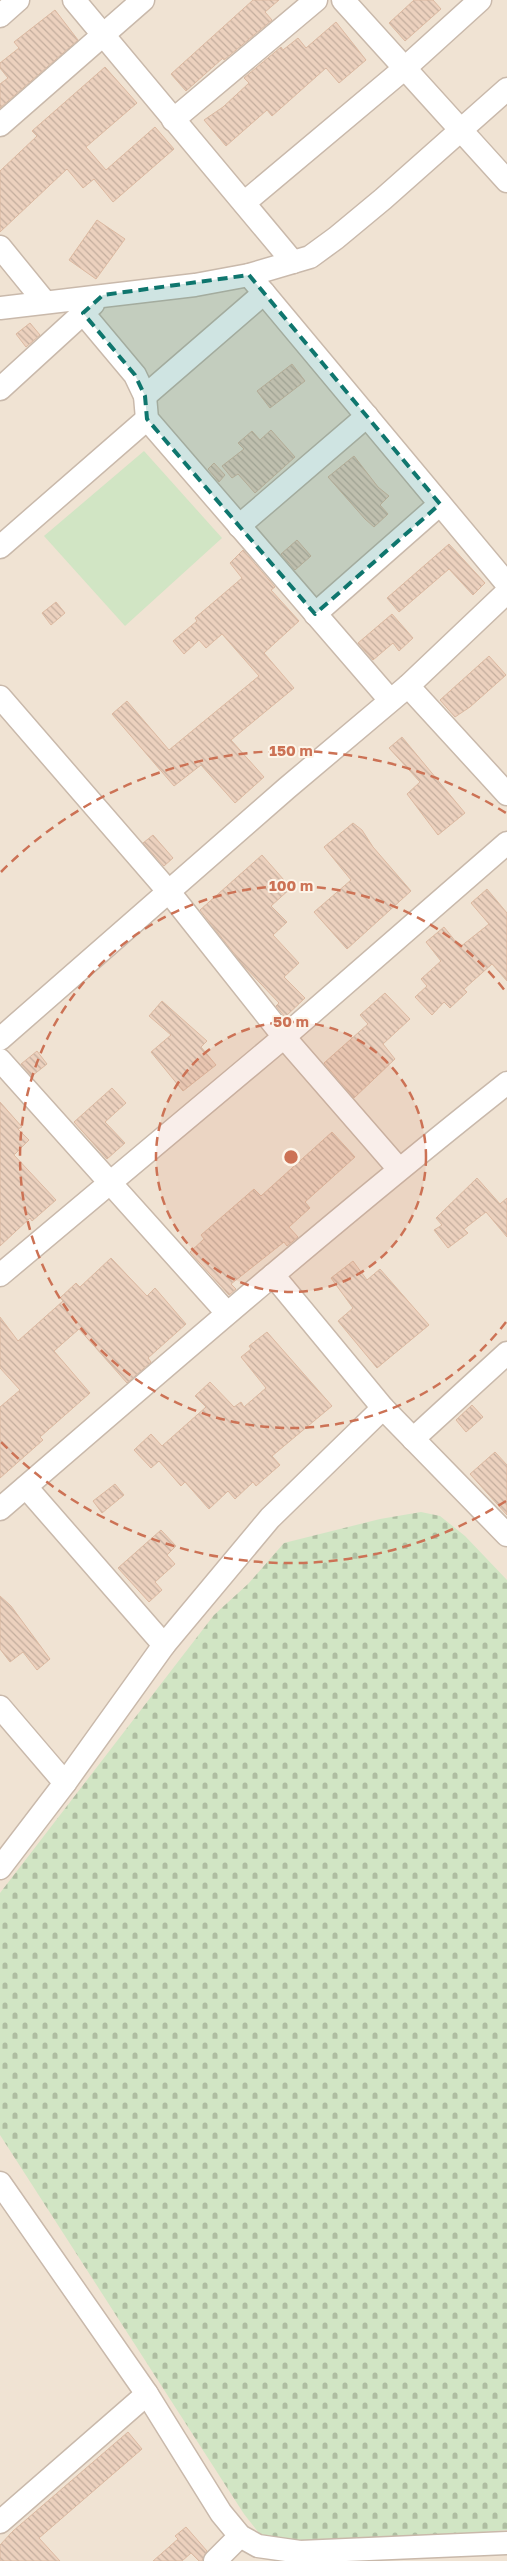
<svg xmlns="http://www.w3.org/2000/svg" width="507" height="2561" font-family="'Golos Text',sans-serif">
<defs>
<pattern id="cemetery-stones" width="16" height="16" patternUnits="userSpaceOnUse" patternTransform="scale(1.25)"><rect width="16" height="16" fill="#d1e5c4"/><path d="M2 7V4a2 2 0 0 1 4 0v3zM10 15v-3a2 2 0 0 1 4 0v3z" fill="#aebda1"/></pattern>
<pattern id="building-back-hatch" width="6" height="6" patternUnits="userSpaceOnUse" patternTransform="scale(1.25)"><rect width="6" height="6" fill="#ecd1be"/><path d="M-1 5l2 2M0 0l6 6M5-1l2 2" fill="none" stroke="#c3ad9d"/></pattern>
</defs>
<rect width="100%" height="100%" fill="#f9f1e4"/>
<rect fill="#f0e3d3" x="0" y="0" width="507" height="2561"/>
<polygon fill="url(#cemetery-stones)" points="421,1512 440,1516 465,1536 507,1580 507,2530 322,2545 285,2543 259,2533 244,2514 0,2135 0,1893 214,1615 248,1584 284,1543 380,1519"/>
<polygon fill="#d1e5c4" points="144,451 222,538 125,626 44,536"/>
<g fill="url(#building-back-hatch)" stroke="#dcb9a1">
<polygon points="253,0 279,0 265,12 272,20 224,60 223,58 186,91 171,74"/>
<polygon points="414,0 433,0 441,9 405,41 389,23"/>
<polygon points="55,10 78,40 0,108 0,84 8,78 0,68 0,63 19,48 14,42"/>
<polygon points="336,22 366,60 339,83 326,68 272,116 267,110 226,146 204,120 223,107 249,83 244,78 281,47 283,50 298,38 306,48"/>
<polygon points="105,67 137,103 86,147 106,170 155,127 174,149 113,202 94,179 83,188 67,169 0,232 0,171 37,136 32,131"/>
<polygon points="97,220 125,239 96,279 69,260"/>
<polygon points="30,323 40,335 26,347 16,334"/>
<polygon points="292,364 305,381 270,408 257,391"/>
<polygon points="271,430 295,457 255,493 238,474 232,478 222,466 244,449 238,443 252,431 260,440"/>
<polygon points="354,456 378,487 389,496 380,505 388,514 374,527 365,519 328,477"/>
<polygon points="214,463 225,475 219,482 208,469"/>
<polygon points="297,540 311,556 295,570 281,554"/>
<polygon points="449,544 485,583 473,595 449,569 399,612 387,598"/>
<polygon points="243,550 275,587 271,590 299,621 264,653 294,688 231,740 264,777 235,803 201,765 174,786 112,714 127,701 169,750 259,676 222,634 206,648 199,640 184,654 173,641 197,621 195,618 242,578 230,563"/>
<polygon points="56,602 65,613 51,625 42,613"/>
<polygon points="392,614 413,638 399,651 393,643 373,660 358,643"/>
<polygon points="489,656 506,675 470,707 455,717 440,700"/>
<polygon points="402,737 465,813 438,835 407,794 420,782 389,748"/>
<polygon points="353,823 362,830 373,847 411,891 347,949 314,912 351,880 324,847"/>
<polygon points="153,835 173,858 164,866 143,843"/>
<polygon points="262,855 291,888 271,906 287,922 273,935 299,963 284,977 305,998 285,1017 276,1006 279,1003 243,965 200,910"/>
<polygon points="487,889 507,913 507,981 492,964 464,989 467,992 450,1008 444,1002 432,1015 415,997 427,986 421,979 441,961 426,942 444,927 460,947 489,924 471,903"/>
<polygon points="385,993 410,1019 383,1044 395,1059 354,1098 324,1063 368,1024 360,1015"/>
<polygon points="162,1001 207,1041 201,1047 216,1065 183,1091 151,1052 171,1035 149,1016"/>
<polygon points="37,1051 47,1064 32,1076 21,1064"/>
<polygon points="112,1088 126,1103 105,1122 125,1143 107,1159 74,1122"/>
<polygon points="0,1102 22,1127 18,1129 29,1140 14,1155 56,1200 32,1221 30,1218 0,1246"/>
<polygon points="332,1132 355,1157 305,1202 310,1208 289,1227 298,1237 287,1246 284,1242 231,1284 236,1289 229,1295 190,1252 204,1239 201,1235 254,1189 261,1196"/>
<polygon points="477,1178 500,1204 507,1198 507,1237 486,1212 464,1229 468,1233 448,1248 434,1230 442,1225 436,1218"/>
<polygon points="111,1258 147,1296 155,1288 186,1324 148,1358 151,1362 127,1383 79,1329 54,1351 90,1393 40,1437 43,1440 0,1478 0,1407 20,1390 0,1368 0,1317 18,1341 63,1301 60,1298 76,1283 80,1287"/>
<polygon points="353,1261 367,1280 380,1269 429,1325 377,1368 338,1321 353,1308 331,1278"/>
<polygon points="267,1332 332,1406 272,1456 280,1465 256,1486 253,1482 235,1499 228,1491 209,1509 185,1482 181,1486 159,1461 151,1468 134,1450 151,1434 162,1446 206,1407 195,1396 210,1382 234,1407 241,1402 244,1407 266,1388 241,1357 251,1349 249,1346"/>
<polygon points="472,1405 483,1417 466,1432 456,1420"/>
<polygon points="495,1452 507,1465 507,1515 470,1474"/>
<polygon points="115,1484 124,1495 102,1513 93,1501"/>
<polygon points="161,1530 176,1546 167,1555 175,1564 155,1582 162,1590 149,1602 118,1568"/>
<polygon points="0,1596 11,1606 50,1659 37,1670 23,1652 10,1662 0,1649"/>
<polygon points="128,2432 142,2449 39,2538 60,2561 0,2561 0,2545 13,2531"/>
<polygon points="186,2527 207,2551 202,2561 199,2561 191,2553 182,2561 153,2561 178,2539 175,2536"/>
</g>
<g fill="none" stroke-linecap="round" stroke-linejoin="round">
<defs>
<g id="minor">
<polyline points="74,0 293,262"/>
<polyline points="343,0 507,181"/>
<polyline points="0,16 18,0"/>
<polyline points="173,120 316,0"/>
<polyline points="0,125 143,0"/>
<polyline points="244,203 405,68 480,0"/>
<polyline points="0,247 44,301"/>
<polyline points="249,275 507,584"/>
<polyline points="0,308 195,285 249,275 310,257 336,238 383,199 507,89"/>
<polyline points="83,313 135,375 145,396 147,419 390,700"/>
<polyline points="0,389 93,304"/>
<polyline points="145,396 264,293"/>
<polyline points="239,526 367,416"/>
<polyline points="0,547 147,419"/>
<polyline points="315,614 440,504"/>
<polyline points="408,686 507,794"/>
<polyline points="0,697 169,892 284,1037 398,1168"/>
<polyline points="0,1039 287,788 408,686 507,592"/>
<polyline points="0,1060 227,1313"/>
<polyline points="0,1275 284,1037 507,843"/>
<polyline points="273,1275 383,1408"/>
<polyline points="413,1439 507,1353"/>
<polyline points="26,1487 164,1645"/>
<path d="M0 1509C167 1365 334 1220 507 1083"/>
<polyline points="0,1707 65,1783"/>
<polyline points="0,1868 65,1783 164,1645 270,1518 383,1408 507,1535"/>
<polyline points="0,2183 147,2394 221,2513 240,2536 258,2546 300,2552 507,2543"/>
<polyline points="0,2522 147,2394"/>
<polyline points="215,2561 240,2536"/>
</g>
</defs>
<use href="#minor" stroke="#c9b9ab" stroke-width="25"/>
<use href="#minor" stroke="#fff" stroke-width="22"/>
</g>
<path fill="#0f766e" fill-opacity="0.2" stroke="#0f766e" stroke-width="4" stroke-dasharray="10 6" stroke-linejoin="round" d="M249 275 440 504 315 614 147 419 145 396 135 375 83 313 103 295Z"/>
<circle cx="291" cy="1157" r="135" fill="#cc7255" fill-opacity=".12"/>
<g fill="none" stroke="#cc7255" stroke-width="2.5" stroke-dasharray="9 6">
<circle cx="291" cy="1157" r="135"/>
<path d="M506 1322A271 271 0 1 1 506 992"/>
<path d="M506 1501A406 406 0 0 1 1 1442M1 872A406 406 0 0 1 506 813"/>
</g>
<circle cx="291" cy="1157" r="8" fill="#cc7255" stroke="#fdf5e9" stroke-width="2.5"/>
<g font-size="15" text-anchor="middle" font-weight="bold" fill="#cc7255" stroke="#fdf5e9" stroke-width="4" stroke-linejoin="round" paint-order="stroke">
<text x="291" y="756">150 m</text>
<text x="291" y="891">100 m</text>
<text x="291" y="1027">50 m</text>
</g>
</svg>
